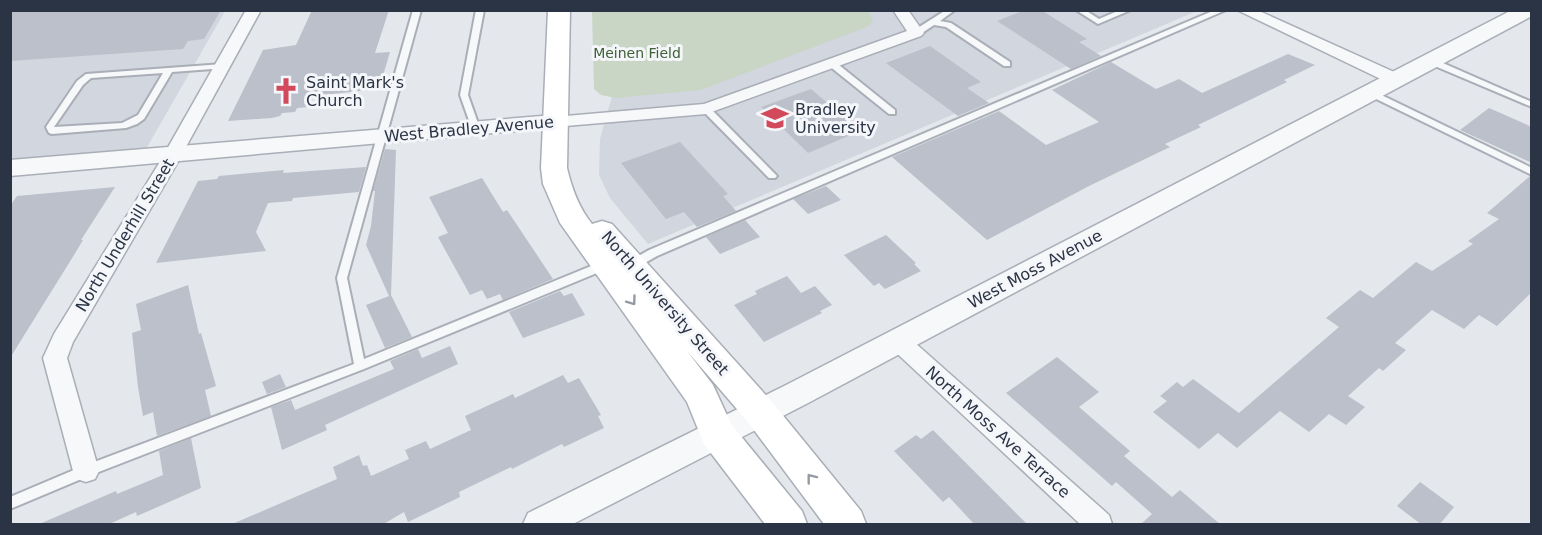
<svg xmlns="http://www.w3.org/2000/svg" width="1542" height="535" font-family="'DejaVu Sans',sans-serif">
<rect width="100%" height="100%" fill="#e4e7ec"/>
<g fill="#d2d6de">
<polygon points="11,11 225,11 142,156 11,168"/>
<polygon points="609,11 1197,11 648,244 610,198 599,175 600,139 612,96"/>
</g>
<polygon fill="#c9d6c5" points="869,11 873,20 869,26 701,90 616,98 601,95 594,89 592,11"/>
<g fill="#bbc0ca">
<polygon points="10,10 221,10 204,39 188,41 183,49 10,61"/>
<polygon points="312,10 389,10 375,53 390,52 379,89 313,96 308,107 297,108 295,112 282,113 280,116 272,118 228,121 263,50 296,45"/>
<polygon points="1025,10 1041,10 1087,39 1079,42 1101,56 1071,69 997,21"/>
<polygon points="930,46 981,82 967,88 989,103 958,116 886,63"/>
<polygon points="1288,54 1315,65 1284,80 1287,82 1198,125 1201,127 1165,144 1170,147 1089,186 987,240 892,157 999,111 1046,145 1099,122 1052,90 1111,62 1156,89 1179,79 1202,93"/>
<polygon points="811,89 860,131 808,153 761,107"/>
<polygon points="1489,108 1532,127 1532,163 1460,130"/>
<polygon points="680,142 728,194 723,196 736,211 697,227 684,212 666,219 621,163"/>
<polygon points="385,149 396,150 391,295 412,337 385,348 366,305 389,296 366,245 371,226 375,191 373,191"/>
<polygon points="366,167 359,192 293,198 292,201 268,203 256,232 266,251 156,263 198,181 217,179 219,176 284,170 283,173"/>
<polygon points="1530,176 1532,177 1532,292 1497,326 1479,315 1464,329 1432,310 1395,343 1406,350 1383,371 1379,368 1348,396 1365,407 1346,425 1329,414 1309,432 1280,411 1237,448 1218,433 1199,449 1153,412 1167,401 1160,396 1177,382 1183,387 1193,379 1239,413 1339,327 1326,318 1360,290 1373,298 1416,262 1432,271 1473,244 1468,241 1499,219 1487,213"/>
<polygon points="482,178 503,212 507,210 553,279 503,300 500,294 487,299 482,290 470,295 438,237 448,233 429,197"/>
<polygon points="826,186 841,200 808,214 793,199"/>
<polygon points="115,187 81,240 83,240 74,255 10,358 10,206 17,196"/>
<polygon points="745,220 760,237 720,254 706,237"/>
<polygon points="886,235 916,263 914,264 921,271 885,289 879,283 874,286 844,255"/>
<polygon points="787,276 801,293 815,286 832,305 820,311 822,313 764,342 734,305 757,294 755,291"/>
<polygon points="188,285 199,334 201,333 216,386 205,390 211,416 157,436 153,412 143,416 138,387 132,333 141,330 136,304"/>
<polygon points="560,291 564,296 572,293 585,315 523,338 509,312"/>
<polygon points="450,346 458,364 325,425 327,430 282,450 271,407 291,400 295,410 394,369 390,361 418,349 422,358"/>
<polygon points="1057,357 1099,392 1079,407 1130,451 1124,456 1172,497 1180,490 1221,525 1140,525 1152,514 1116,482 1112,486 1006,393"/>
<polygon points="280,374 286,387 267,394 262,382"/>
<polygon points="563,375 568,383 579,378 601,415 598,416 604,428 564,447 562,444 512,469 511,467 459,492 460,497 408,522 404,512 382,525 230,525 337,479 333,467 359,455 363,466 367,465 371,476 409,459 405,450 426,441 430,449 471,430 465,416 513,394 515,398"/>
<polygon points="933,430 1028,525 975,525 949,497 943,502 894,451 916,435 921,439"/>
<polygon points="191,438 201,488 137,516 136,512 107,525 37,525 116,491 117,494 163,475 159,451"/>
<polygon points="1420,482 1454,507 1439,525 1422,525 1397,506"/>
</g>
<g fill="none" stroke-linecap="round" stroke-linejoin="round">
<defs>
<g id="service">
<polygon points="413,10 421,10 347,278 364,359 601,262 609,262 610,265 609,268 364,369 91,475 10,509 10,497 81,467 354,364 337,278"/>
<polygon points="476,10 484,10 468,95 480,129 476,132 472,129 460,95"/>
<polygon points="946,10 955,10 940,21 951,23 1010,62 1010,66 1004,66 946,27 934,25 919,35 913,35 913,31"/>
<polygon points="1076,10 1085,10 1099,19 1120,10 1131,10 1098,24"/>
<polygon points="1215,10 1226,10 657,256 636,268 628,268 627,265 628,262 649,250"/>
<polygon points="1430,60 1436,60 1532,102 1532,107 1430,64"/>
<polygon points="828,61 834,61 895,110 895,114 889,114 828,65"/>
<path d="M223 64H226V68L172 72 144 119 137 124 126 128 52 134 49 133 46 127 77 81 86 74ZM163 73 138 115 122 123 54 127 83 85 91 78Z"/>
<polygon points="1371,90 1532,168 1532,175 1368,95 1368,91"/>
<polygon points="706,106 709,107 775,174 777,176 775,178 769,178 703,111 703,107"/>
</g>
<g id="minor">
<polygon points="246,10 261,10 176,165 73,342 67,358 99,471 95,479 86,482 77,479 73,471 43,358 54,334 158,165"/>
<polygon points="893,10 908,10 924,33 921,36 706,114 554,127 548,126 545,122 548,118 554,117 704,104 907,31"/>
<polygon points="1237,10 1257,10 1403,76 1405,80 1397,85 1391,84"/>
<polygon points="897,331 905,334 1109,515 1112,524 1080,524 889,346 886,340 889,334"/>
</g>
<g id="tertiary">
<polygon points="1512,10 1532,10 1532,16 810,402 573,524 523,524 528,513 788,384"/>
<polygon points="554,115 562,117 565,122 562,127 10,176 10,160"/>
</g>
<path id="secondary" d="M548 10H570L567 168C572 189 579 208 592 224L602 221 612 224 772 402 861 511 866 524H824L748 422 687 351 713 385 731 424 802 511 807 524H765L704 444 687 402 560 223 543 184 541 168Z"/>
</defs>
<use href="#service" stroke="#a9aeb7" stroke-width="4"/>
<use href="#minor" stroke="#a9aeb7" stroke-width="3"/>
<use href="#tertiary" stroke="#a9aeb7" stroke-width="3"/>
<use href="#secondary" stroke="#a9aeb7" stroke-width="3"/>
<use href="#service" fill="#f7f8fa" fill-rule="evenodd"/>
<use href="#minor" fill="#f7f8fa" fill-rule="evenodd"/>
<use href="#tertiary" fill="#f7f8fa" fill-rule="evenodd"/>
<use href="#secondary" fill="#fff" fill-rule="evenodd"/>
</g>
<defs><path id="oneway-chevron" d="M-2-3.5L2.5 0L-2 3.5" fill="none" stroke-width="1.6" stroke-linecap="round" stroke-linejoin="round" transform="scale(1.5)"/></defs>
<g stroke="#959aa2">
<use href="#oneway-chevron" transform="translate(632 301) rotate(54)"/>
<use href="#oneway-chevron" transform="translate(811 478) rotate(-128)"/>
</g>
<defs>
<symbol id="church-bare" viewBox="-9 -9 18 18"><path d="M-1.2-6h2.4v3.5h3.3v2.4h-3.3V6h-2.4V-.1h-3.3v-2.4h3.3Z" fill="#d1495b" stroke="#f4f6f9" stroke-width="2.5" paint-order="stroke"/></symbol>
<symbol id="university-bare" viewBox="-9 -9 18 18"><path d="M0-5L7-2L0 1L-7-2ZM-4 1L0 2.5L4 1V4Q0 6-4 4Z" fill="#d1495b" stroke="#f4f6f9" stroke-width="2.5" paint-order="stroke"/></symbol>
</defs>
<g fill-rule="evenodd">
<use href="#church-bare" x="267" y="72" width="38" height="38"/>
<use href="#university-bare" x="756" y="99" width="38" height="38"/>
</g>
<g text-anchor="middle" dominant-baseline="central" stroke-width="6" stroke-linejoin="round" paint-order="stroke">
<g font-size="14" fill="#3f6138" stroke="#f4f6f9">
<text x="637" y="53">Meinen Field</text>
</g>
<g font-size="16" fill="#2b3445" stroke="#f4f6f9" text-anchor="start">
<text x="306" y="82">Saint Mark's<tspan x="306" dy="18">Church</tspan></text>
<text x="795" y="109">Bradley<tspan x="795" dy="18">University</tspan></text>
</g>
<g font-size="16" fill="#2b3445" stroke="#f4f6f9">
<text transform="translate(469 129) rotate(-5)">West Bradley Avenue</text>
<text transform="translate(125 235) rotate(-59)">North Underhill Street</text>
<text transform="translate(1035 269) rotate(-28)">West Moss Avenue</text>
<text transform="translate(665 303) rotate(49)">North University Street</text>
<text transform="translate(998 432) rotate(42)">North Moss Ave Terrace</text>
</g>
</g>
<rect width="1542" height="535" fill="none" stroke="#2b3445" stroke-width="24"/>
</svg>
